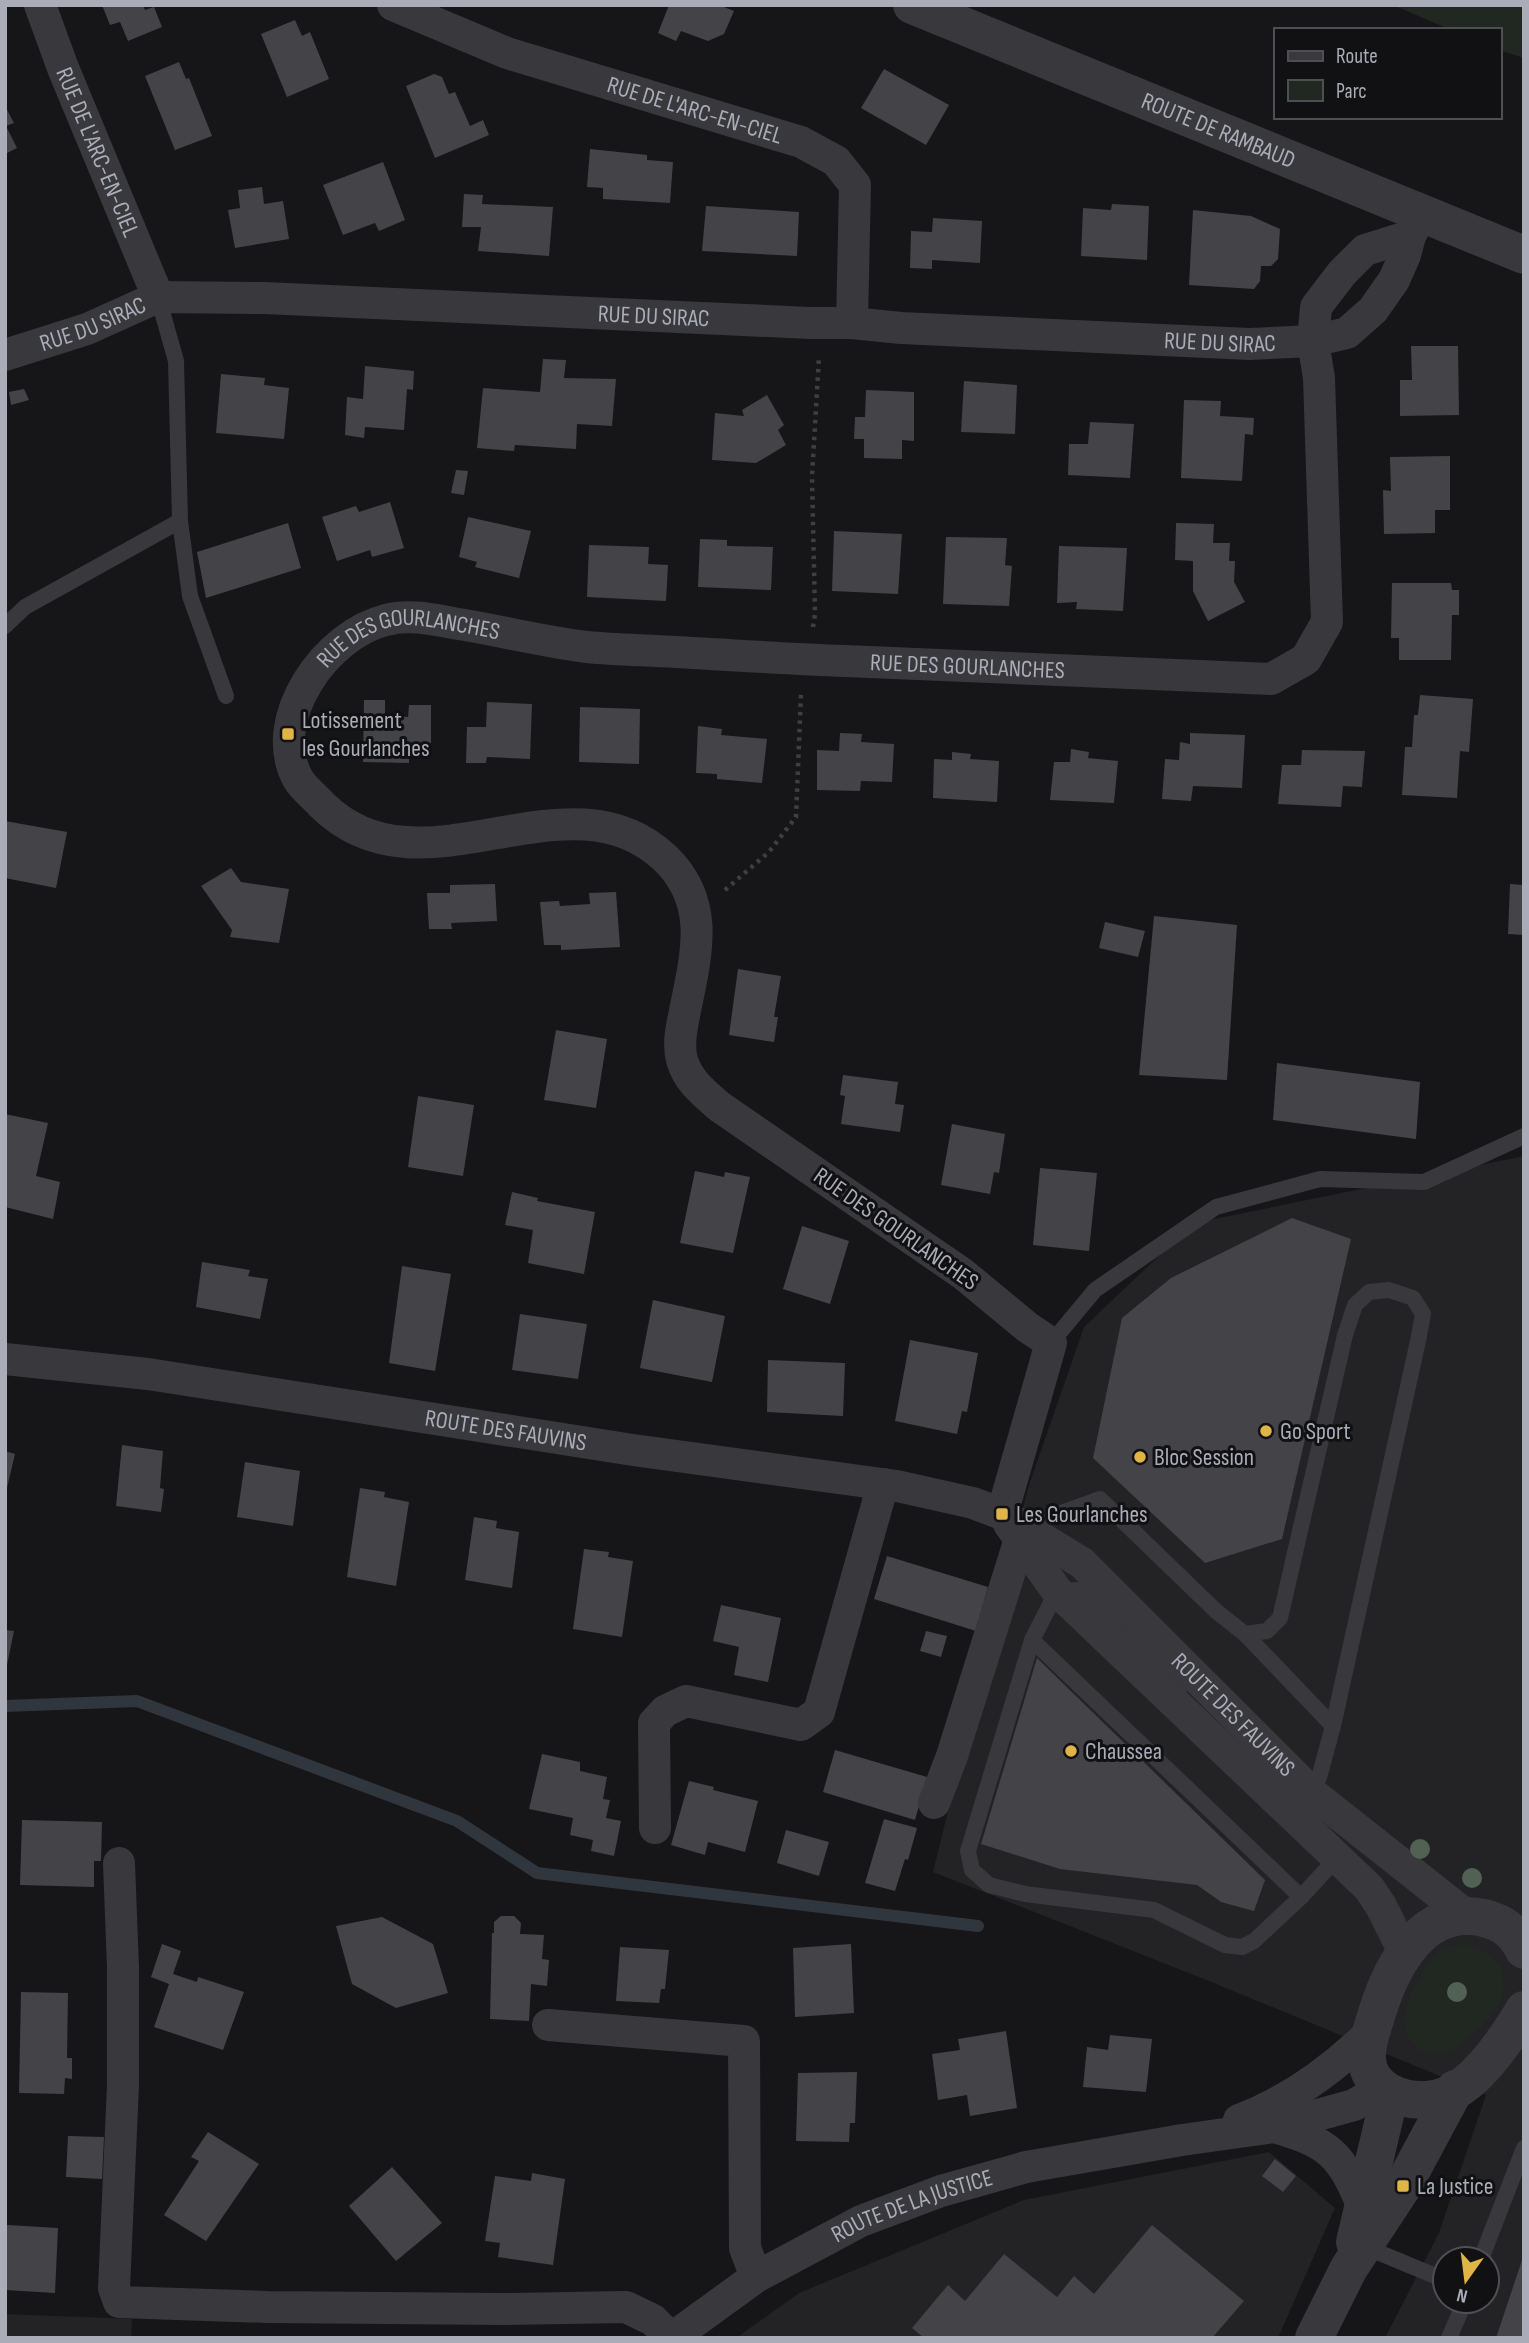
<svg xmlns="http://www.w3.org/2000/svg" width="1529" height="2343" font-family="'Sofia Sans Condensed',sans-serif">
<rect width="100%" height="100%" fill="#161618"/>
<g fill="#232225" fill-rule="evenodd">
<path d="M1524 1156V2338H1385L1439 2233 1486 2095 1209 1981 933 1872 1028 1488 1084 1327 1194 1223ZM1445 2259H1487V2301H1445Z"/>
<polygon points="1269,2152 1335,2208 1278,2338 736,2338 799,2293 1024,2200"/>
<polygon points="5,2314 132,2319 131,2338 5,2338"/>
</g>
<g fill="#212822">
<polygon points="1393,5 1524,5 1524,58 1499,50 1499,30 1451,30"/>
<path d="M1465 1944C1496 1950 1515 1977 1497 2007 1491 2018 1481 2026 1471 2034 1463 2041 1455 2050 1445 2053 1436 2055 1427 2053 1419 2049 1410 2043 1404 2033 1404 2022 1403 2005 1425 1962 1439 1951 1447 1946 1456 1945 1465 1944Z"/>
</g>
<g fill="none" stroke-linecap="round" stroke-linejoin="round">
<polyline stroke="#30363d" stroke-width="12" points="5,1706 137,1701 457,1821 537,1873 978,1926"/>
</g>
<g fill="#444348">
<polygon points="102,5 143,5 145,10 154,7 162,27 128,41 120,22 110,25"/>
<polygon points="669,5 719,5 734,11 724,34 708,41 681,31 676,41 658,33"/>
<polygon points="295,20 302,36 310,32 329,79 287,97 261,34"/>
<polygon points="179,62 186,79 189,78 212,136 175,150 145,76"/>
<polygon points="884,69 949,105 926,145 861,108"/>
<polygon points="434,74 442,77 449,94 455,92 470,126 483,120 489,135 435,158 406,86"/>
<polygon points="5,106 14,123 6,126 17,148 5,154"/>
<polygon points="590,149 647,155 647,160 673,162 670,203 603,199 603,188 587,187"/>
<polygon points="383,162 405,220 379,231 375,223 343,235 323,185"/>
<polygon points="262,187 264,204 283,201 289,239 235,248 228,210 240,208 238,190"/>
<polygon points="464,194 483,195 482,204 553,207 549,256 478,251 481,227 462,227"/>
<polygon points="1112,204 1149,206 1147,260 1081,256 1083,208 1111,210"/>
<polygon points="706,206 799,212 797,256 702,251"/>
<polygon points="1193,210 1251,216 1280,229 1278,259 1271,266 1261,266 1260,281 1254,289 1189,285"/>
<polygon points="933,218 982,221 980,263 932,260 932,269 910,268 911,231 932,232"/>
<polygon points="1411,346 1458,346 1459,415 1400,416 1400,380 1412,380"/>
<polygon points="543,359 566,360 564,378 616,379 612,426 577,424 576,449 515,445 514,451 477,448 483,388 540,392"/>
<polygon points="365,366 414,371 413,390 407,389 404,430 365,427 364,438 345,435 347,397 363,399"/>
<polygon points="221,374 265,378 264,385 289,388 284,439 216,433"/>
<polygon points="964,381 1017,385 1015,434 961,432"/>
<polygon points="24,389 29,400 11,405 9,392"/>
<polygon points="866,390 914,392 914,441 902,440 902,459 864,458 864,439 854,439 855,417 865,417"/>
<polygon points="767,395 784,425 778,430 786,445 756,463 712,460 715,413 744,416 742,410"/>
<polygon points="1184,400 1221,401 1220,416 1254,418 1253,435 1245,434 1242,481 1181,478"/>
<polygon points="1090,422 1134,424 1130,478 1068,475 1069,444 1088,444"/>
<polygon points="1450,456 1450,510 1435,510 1435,533 1384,534 1383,490 1391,491 1390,457"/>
<polygon points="456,470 468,471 464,495 451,493"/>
<polygon points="390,502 404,548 372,557 370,550 337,561 322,517 356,506 359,512"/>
<polygon points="468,517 531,531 519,578 475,567 477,562 459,557"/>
<polygon points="288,523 301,568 206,598 197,552"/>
<polygon points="1176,523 1214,524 1213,543 1230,543 1229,561 1235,561 1234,582 1245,602 1208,621 1193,591 1193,561 1175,560"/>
<polygon points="834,531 902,534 898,594 832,591"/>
<polygon points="946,537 1007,538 1005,565 1012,566 1009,606 943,604"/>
<polygon points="700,539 727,540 727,546 773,547 771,590 698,587"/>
<polygon points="589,545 649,547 648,564 668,565 666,601 587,597"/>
<polygon points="1059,546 1127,548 1123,611 1076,609 1077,602 1057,603"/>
<polygon points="1392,583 1451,583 1452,590 1459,590 1459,615 1452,615 1451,660 1399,660 1399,638 1391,638"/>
<polygon points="1420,695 1473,699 1469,752 1460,751 1457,798 1402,795 1405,747 1412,747 1414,715 1418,715"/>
<polygon points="364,700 385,700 385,715 408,717 409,705 431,705 431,743 409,744 409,763 363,762"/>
<polygon points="487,702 532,704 530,759 487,757 486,763 466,763 467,727 486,727"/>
<polygon points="580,707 640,709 639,764 579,762"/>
<polygon points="698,726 722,729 721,735 767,739 762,783 717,779 717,774 696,773"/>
<polygon points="840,733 862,734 861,742 894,744 892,782 861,781 860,791 817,790 817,750 839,751"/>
<polygon points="1190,733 1245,735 1242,788 1193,786 1191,801 1162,799 1165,759 1179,760 1180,742 1190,744"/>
<polygon points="1071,749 1089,752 1088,758 1118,761 1114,803 1050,800 1054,762 1070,762"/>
<polygon points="1302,750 1365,751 1362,787 1343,786 1341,807 1278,804 1282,765 1301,765"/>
<polygon points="952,752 971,754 970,759 999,761 997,802 933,798 934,759 952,760"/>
<polygon points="5,821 67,832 56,888 5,878"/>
<polygon points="231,868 241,882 289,889 279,943 230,937 232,930 201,886"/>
<polygon points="495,884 497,921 451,923 452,929 429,929 427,893 450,893 450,885"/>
<polygon points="1510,884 1524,885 1524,935 1508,934"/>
<polygon points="616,892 620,947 561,950 561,945 544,945 540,902 559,901 560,906 590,904 589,893"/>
<polygon points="1154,916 1237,925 1227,1080 1139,1075"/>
<polygon points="1105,922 1145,931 1138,957 1099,948"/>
<polygon points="738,969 781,976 774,1017 778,1017 774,1042 729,1035"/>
<polygon points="556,1030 607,1039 596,1108 544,1100"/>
<polygon points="1277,1063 1420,1082 1416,1139 1273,1120"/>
<polygon points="843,1075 898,1082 895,1104 904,1105 900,1132 841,1124 845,1096 840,1095"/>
<polygon points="418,1096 474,1105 463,1176 408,1167"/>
<polygon points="5,1114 48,1123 36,1176 60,1182 53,1219 5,1207"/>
<polygon points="952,1124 1005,1134 999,1173 994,1172 990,1194 941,1185"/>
<polygon points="1040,1168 1097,1173 1089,1251 1033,1245"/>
<polygon points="695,1171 724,1177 725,1172 750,1177 733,1253 680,1243"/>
<polygon points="512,1192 538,1198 537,1201 595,1212 584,1274 528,1263 533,1230 505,1225"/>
<polygon points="1292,1218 1351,1239 1282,1539 1205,1563 1093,1458 1122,1318 1171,1278"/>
<polygon points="802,1226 849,1241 830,1304 783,1289"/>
<polygon points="202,1262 250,1270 248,1276 268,1279 260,1319 196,1307"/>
<polygon points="402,1266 451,1274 435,1371 389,1363"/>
<polygon points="653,1300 725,1316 712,1382 640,1368"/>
<polygon points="520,1314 587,1324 578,1379 512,1370"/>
<polygon points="910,1340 978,1353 967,1412 962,1411 957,1434 895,1421"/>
<polygon points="768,1360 845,1363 843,1416 767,1412"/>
<polygon points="122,1445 163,1451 160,1488 164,1489 161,1512 116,1506"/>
<polygon points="5,1451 15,1454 6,1492 5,1492"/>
<polygon points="245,1462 300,1471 293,1526 237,1517"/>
<polygon points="360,1488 385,1492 384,1497 409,1502 396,1586 347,1577"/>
<polygon points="474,1517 497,1521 496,1528 519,1532 512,1588 465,1580"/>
<polygon points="584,1549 609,1552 608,1557 633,1561 622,1637 573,1629"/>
<polygon points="887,1556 988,1587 976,1631 874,1599"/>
<polygon points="721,1605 781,1618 768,1682 734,1675 739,1647 713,1641"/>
<polygon points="5,1630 14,1631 6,1670 5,1670"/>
<polygon points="926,1631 947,1636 941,1657 920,1651"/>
<polygon points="1037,1658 1265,1880 1254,1911 1221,1902 1197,1885 1060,1869 981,1844"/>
<polygon points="835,1750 927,1777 915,1820 823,1792"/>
<polygon points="542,1754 580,1762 580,1771 607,1777 603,1799 610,1800 606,1818 621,1821 614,1856 591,1851 593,1840 570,1835 573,1818 529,1809"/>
<polygon points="689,1781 714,1787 713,1790 758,1801 745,1852 708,1842 705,1855 671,1845"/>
<polygon points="884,1819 917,1828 908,1860 905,1859 895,1891 865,1883"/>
<polygon points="22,1820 102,1822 101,1861 94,1861 94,1887 20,1885"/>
<polygon points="786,1830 829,1842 819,1876 777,1863"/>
<polygon points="501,1916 514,1916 521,1923 520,1934 544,1935 542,1959 549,1960 547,1986 531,1984 529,2021 490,2019 492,1933 494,1933 494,1922"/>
<polygon points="382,1917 433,1944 448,1993 396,2008 352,1984 336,1926"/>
<polygon points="162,1944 181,1951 173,1974 197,1982 198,1977 244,1992 223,2050 154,2027 169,1984 151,1977"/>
<polygon points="851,1944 854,2013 795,2017 793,1948"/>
<polygon points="620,1947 669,1950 665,1989 661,1989 659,2003 616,2001"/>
<polygon points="21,1992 68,1993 67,2058 72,2058 72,2079 65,2078 64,2094 19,2093"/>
<polygon points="1006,2031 1017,2108 970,2116 967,2095 938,2100 932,2054 960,2050 958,2039"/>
<polygon points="1110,2035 1152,2039 1146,2092 1083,2087 1087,2047 1108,2050"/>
<polygon points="857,2072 855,2123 850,2123 849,2142 796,2141 798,2073"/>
<polygon points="208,2132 259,2164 206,2241 164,2215 199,2161 191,2157"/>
<polygon points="68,2136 104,2137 102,2179 66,2177"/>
<polygon points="1275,2159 1296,2176 1283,2192 1262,2176"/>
<polygon points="392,2167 442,2223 396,2261 349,2206"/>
<polygon points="532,2173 565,2179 553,2265 498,2257 500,2243 485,2241 495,2176 531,2181"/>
<polygon points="7,2225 58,2228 55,2293 5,2290"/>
<polygon points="1152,2225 1244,2301 1212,2338 924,2338 912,2328 948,2285 965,2301 1004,2254 1057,2297 1074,2276 1094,2294"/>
<polygon points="1523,2257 1524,2338 1496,2338"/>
</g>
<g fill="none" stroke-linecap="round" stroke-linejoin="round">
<g stroke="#3e3f43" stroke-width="4.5" stroke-dasharray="3.5 5" stroke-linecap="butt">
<polyline points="813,627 815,614 812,477 819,356"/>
<polyline points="725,890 769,852 796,817 801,694"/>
</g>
<g stroke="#38383d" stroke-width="16">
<polyline points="158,297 176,361 180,521 190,596 226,696"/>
<polyline points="5,626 25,607 180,521"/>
<polyline points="1051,1343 1095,1290 1216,1207 1320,1179 1424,1182 1524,1136"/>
<polyline points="1019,1516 1047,1518 1100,1499 1216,1611 1245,1634 1333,1726"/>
<polyline points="1245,1634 1267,1631 1280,1618 1345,1335 1355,1305 1369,1292 1389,1290 1413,1298 1423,1314 1418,1341 1333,1726 1320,1774 1313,1794"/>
<polyline points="1032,1640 1301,1897"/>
<polyline points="1180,1687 1091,1599 1076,1590 1057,1591 1032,1640 968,1851 972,1870 989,1885 1025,1894 1154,1910 1225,1945 1242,1947 1254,1941 1301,1897 1337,1858"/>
<polyline points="1363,2246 1445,2280"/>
<polyline points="1481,2259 1524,2148"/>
<polyline points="1449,2338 1465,2301"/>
</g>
<g stroke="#38383d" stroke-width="32">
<path id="s1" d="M40 5 63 68 158 297"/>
<path id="s2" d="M393 5 507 53 801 142 836 161 855 185 852 323"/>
<path id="s3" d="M5 355 87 329 158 297 265 298 810 323H852L901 328 1249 344 1313 341 1347 333 1373 310 1394 280 1405 255 1410 236 1417 222"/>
<path id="s4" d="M5 1359 148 1374 633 1450 897 1486 973 1503 1002 1514 1082 1563 1313 1794 1466 1915"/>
<path id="s5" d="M1002 1514 1051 1343 1027 1327 963 1274 720 1107C704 1093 688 1081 682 1060 678 1046 681 1030 684 1016 695 959 713 904 665 858 566 765 422 904 322 805 315 797 303 788 298 779 265 719 327 634 386 620 412 613 439 621 465 625 505 632 546 642 587 647 617 650 647 650 676 652 732 655 788 659 845 661 987 667 1129 673 1271 679L1306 659 1327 622 1319 378 1313 341 1316 307 1342 273 1365 250 1410 236"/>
<polyline points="1009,1524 1057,1591 1369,1888 1381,1906 1404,1952"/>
<polyline points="934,1803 952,1756 1020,1539"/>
<polyline points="655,1828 654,1723 665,1711 686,1701 801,1725 819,1712 883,1484"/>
<polyline points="119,1863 123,1968 123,2085 114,2288 119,2302 267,2307 504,2309 626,2307 653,2320 671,2338"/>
<polyline points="548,2025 744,2041 745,2248 756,2277"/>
<path d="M1239 2120C1290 2101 1332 2070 1371 2032"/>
<path d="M1274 2127C1330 2143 1342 2155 1363 2208"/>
<path id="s6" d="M672 2338 756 2277 861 2221 941 2191 1026 2167 1182 2140 1274 2127 1354 2105 1382 2088"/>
</g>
<g stroke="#38383d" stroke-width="38">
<path id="s7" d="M912 5 1524 255"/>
<path d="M1524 1950C1515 1932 1504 1923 1484 1918 1424 1904 1392 1964 1377 2013 1373 2027 1366 2044 1367 2059 1368 2089 1401 2101 1426 2100 1468 2099 1505 2042 1524 2010"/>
<polyline points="1355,2242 1390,2094"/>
<polyline points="1314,2338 1349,2268 1403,2186 1455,2089"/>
</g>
</g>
<g fill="#516254">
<circle cx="1420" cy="1849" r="10"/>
<circle cx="1472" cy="1878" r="10"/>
<circle cx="1457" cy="1992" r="10"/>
</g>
<g fill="#e0b446" stroke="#111113" stroke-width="2.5">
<rect x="281" y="727" width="14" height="14" rx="3.5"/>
<circle cx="1266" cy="1431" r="7"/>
<circle cx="1140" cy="1457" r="7"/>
<rect x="995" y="1507" width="14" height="14" rx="3.5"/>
<circle cx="1071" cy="1751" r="7"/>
<rect x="1396" y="2179" width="14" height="14" rx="3.5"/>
</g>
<g text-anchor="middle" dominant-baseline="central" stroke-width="6" stroke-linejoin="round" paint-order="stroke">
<g font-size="24" fill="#aaadb7" stroke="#111113">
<text stroke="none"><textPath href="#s2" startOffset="320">RUE DE L'ARC-EN-CIEL</textPath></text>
<text stroke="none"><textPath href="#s7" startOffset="331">ROUTE DE RAMBAUD</textPath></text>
<text stroke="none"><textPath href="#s1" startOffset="158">RUE DE L'ARC-EN-CIEL</textPath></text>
<text stroke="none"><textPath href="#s3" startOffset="660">RUE DU SIRAC</textPath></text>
<text stroke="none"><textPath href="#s3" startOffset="93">RUE DU SIRAC</textPath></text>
<text stroke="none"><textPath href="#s3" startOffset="1227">RUE DU SIRAC</textPath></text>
<text stroke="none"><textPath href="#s5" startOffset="1479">RUE DES GOURLANCHES</textPath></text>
<text stroke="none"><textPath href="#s5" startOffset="2046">RUE DES GOURLANCHES</textPath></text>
<text transform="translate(896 1229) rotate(35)">RUE DES GOURLANCHES</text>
<text stroke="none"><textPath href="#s4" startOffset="506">ROUTE DES FAUVINS</textPath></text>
<text stroke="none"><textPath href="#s4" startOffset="1318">ROUTE DES FAUVINS</textPath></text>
<text stroke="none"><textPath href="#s6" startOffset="276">ROUTE DE LA JUSTICE</textPath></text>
</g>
<g font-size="24" fill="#aaadb7" stroke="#111113" text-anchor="start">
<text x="302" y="720">Lotissement<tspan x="302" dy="28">les Gourlanches</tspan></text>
<text x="1280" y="1431">Go Sport</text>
<text x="1154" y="1457">Bloc Session</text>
<text x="1016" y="1514">Les Gourlanches</text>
<text x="1085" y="1751">Chaussea</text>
<text x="1417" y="2186">La Justice</text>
</g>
</g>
<rect width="1529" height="2343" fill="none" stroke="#aaadb7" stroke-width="14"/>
<rect x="1274" y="28" width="228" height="91" fill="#111113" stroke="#4e4f55" stroke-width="2"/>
<rect x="1288" y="51" width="35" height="10" fill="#38383d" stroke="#4e4f55" stroke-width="2"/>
<text x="1336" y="63" font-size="21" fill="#aaadb7">Route</text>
<rect x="1288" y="80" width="35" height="21" fill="#212822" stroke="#4e4f55" stroke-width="2"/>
<text x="1336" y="98" font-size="21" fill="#aaadb7">Parc</text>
<g transform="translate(1466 2280) rotate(194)"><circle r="33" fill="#111113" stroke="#4e4f55" stroke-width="2"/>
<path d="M0-5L12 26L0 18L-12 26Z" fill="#e0b446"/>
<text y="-10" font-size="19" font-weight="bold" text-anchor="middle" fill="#aaadb7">N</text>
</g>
</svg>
